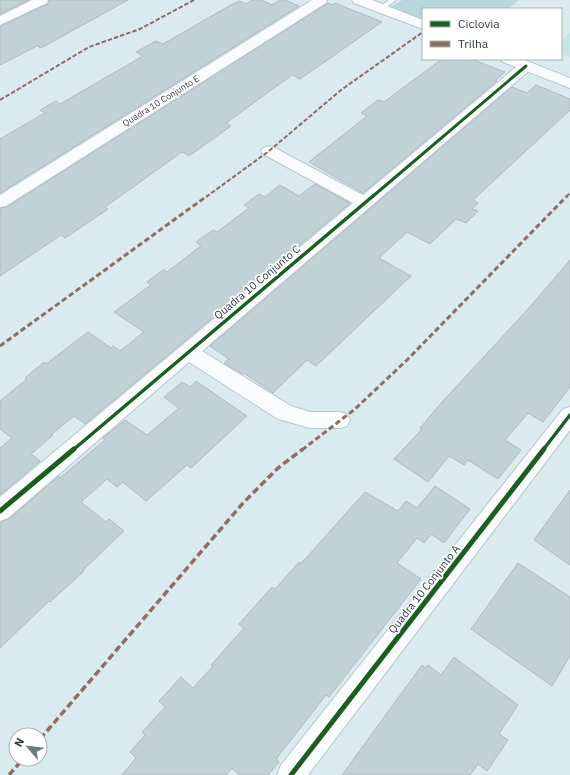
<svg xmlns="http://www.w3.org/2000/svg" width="570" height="775" viewBox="0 0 570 775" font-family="'IBM Plex Sans',sans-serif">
<rect width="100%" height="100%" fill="#d9ebee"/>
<polygon fill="#c6e5ea" points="570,33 570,57 561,54 561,41"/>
<polygon fill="#b6d7dd" points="402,0 519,0 508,9 423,9 423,20 391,7"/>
<g fill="#c1d2d7" stroke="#aebbbe">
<polygon points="0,0 29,0 0,14"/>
<polygon points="49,0 128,0 41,48 37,46 0,65 0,26 48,4"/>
<polygon points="252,0 261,0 272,5 280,0 285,0 299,6 0,193 0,139 45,113 40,110 56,101 60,104 143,56 136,52 156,41 163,44 229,6 239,1 246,4"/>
<polygon points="328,3 332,5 335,3 382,22 300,79 292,75 226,123 231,126 189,156 182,152 105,207 108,209 65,238 61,235 0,276 0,208 7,207"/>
<polygon points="442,59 471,59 505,72 495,81 497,81 363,193 309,162 367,116 361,113 378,100 384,102"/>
<polygon points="536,85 570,99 570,110 473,200 478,203 472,209 478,211 466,223 456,219 430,244 407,232 379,258 411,276 316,366 307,360 273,393 244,373 242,374 224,363 229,359 210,346 512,87 527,93"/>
<polygon points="315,184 350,203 85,424 74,416 52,434 53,435 31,454 40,461 0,495 0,448 12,438 0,429 0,401 27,379 25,378 44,362 46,364 88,332 111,348 113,346 120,351 144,332 114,312 151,285 147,282 163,270 167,272 201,246 196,242 213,230 217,232 249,208 244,205 259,194 265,197 280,185 299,196"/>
<polygon points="570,260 570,387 543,422 528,413 505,440 521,450 498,479 468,460 464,465 449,456 428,482 394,459 422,429 420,428 442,402 529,308"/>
<polygon points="196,381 247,416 191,468 187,465 146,501 123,482 117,487 107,479 81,502 106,522 109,519 124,531 83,570 84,571 50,602 49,601 0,648 0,522 9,519 59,476 60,478 105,440 103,438 125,420 147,435 179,408 164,397 182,382 190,387"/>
<polygon points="435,486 470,509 444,543 431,534 424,543 417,538 397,563 421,579 329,697 326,695 276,759 279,762 268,775 240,775 232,768 226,775 122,775 136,758 130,752 145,735 142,732 165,707 159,701 181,677 193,688 213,666 211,665 244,628 239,624 272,587 275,589 299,562 300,564 306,558 365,492 398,511 406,501 417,508"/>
<polygon points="570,490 570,565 534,540"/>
<polygon points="518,563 570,597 570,656 552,686 471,629"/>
<polygon points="454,657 518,705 499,734 508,740 487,771 478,764 470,775 342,775 422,665 426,668 428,665 441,675"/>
</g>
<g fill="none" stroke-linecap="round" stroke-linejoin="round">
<defs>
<polygon id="service" points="389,0 396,0 382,10 378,10 378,8"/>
<g id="minor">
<polygon points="32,0 48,0 47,3 0,25 0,16"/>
<polygon points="312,0 327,0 326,3 6,206 0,207 0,195"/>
<polygon points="526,62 531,63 533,66 531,69 202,351 291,406 310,412 340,412 347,414 350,420 347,426 340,428 310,428 278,419 189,362 8,518 0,521 0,497 353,203 263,154 261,151 263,148 269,146 275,148 363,195 521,63"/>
<polygon points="570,407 570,430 308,775 277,775 281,765 563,409"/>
</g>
<g id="tertiary">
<polygon points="352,0 372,0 423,20 423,29 354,3"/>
<polygon points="500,59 522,59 570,78 570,88 503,62"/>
</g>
</defs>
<use href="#service" stroke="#b9c6c9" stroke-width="2"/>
<use href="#minor" stroke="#b9c6c9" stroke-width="2"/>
<use href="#tertiary" stroke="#b9c6c9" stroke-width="2"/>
<use href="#service" fill="#f9fcfc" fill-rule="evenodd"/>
<use href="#minor" fill="#f9fcfc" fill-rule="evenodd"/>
<use href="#tertiary" fill="#f9fcfc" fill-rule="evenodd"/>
<g stroke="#8d6e63" stroke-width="2" stroke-dasharray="4.5 2" stroke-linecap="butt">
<polyline points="0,100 89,47 140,29 194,0"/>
<polyline points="206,197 269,151 341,90 423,32"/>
<polyline points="566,197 570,193"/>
</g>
<g stroke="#8d6e63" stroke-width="3" stroke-dasharray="5.5 3" stroke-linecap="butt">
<polyline points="0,346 207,196"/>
<polyline points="302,450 355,409 407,360 567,196"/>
</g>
<g stroke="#8d6e63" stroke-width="3.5" stroke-dasharray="7 3.5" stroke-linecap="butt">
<polyline points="40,739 244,502 278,468 303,449"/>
<polyline points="9,775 23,759"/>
</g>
<defs>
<polyline id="cycleway-far2" points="372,197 526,66"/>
<g id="cycleway-far1">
<polyline points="73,450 373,196"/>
<polyline points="543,450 570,415"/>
</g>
<g id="cycleway">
<polyline points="0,511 74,449"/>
<polyline points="291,775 544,449"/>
</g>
</defs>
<use href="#cycleway-far2" stroke="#fff" stroke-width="5"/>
<use href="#cycleway-far1" stroke="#fff" stroke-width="6"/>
<use href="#cycleway" stroke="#fff" stroke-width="8"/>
<use href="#cycleway-far2" stroke="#1b5e20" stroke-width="3"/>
<use href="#cycleway-far1" stroke="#1b5e20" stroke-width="3.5"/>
<use href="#cycleway" stroke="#1b5e20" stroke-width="5"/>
</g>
<g text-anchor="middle" stroke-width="3.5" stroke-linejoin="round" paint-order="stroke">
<g font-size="9" fill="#2f3c3e" stroke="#fff">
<text transform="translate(161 101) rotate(-32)" y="3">Quadra 10 Conjunto E</text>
</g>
<g font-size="11" fill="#2f3c3e" stroke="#fff">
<text transform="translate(257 282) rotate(-40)" y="4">Quadra 10 Conjunto C</text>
<text transform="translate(424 589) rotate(-52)" y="4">Quadra 10 Conjunto A</text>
</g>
</g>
<rect x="422" y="8" width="140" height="52" fill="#ffffff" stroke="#acb1b2"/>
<rect x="430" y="21" width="20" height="6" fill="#1b5e20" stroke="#acb1b2"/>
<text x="458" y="28" font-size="12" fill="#2f3c3e">Ciclovia</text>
<rect x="430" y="41" width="20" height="6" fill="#8d6e63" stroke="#acb1b2"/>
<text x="458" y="48" font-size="12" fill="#2f3c3e">Trilha</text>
<g transform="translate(28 747) rotate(298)"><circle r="19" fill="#ffffff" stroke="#acb1b2"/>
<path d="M0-3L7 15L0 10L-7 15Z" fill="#6a797c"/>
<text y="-6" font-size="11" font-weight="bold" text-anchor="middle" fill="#2f3c3e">N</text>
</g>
</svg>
